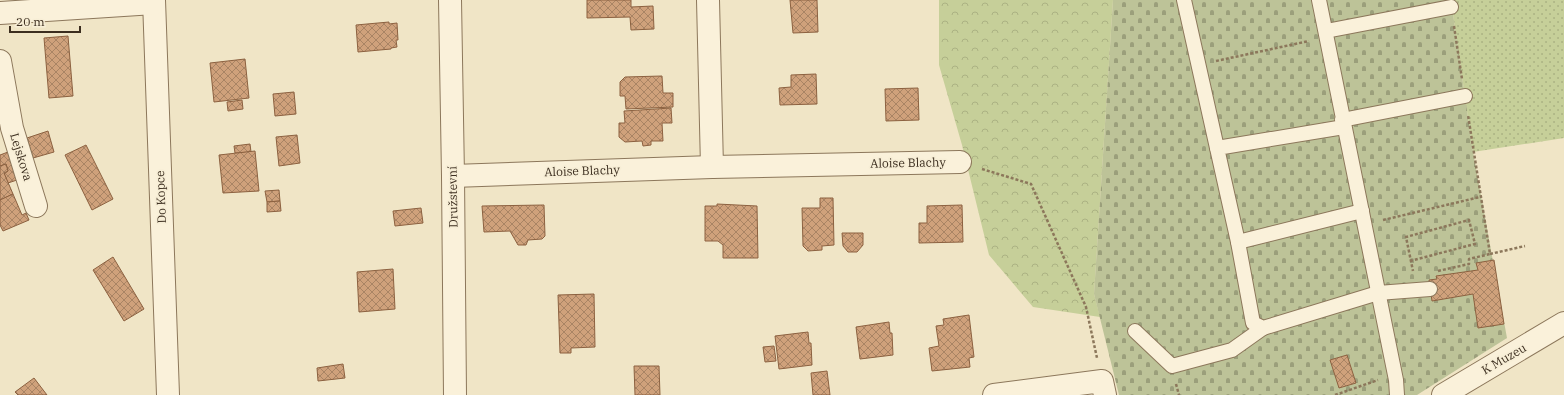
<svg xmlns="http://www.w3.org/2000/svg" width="1564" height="395" viewBox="0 0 1564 395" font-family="'IBM Plex Serif',serif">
<defs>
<pattern id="grass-dots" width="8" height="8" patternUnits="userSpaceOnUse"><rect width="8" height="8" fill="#c6cf99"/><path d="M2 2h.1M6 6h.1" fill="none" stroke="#abb283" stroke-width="1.8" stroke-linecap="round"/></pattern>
<pattern id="forest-crowns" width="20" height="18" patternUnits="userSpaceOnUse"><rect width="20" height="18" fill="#c6cf99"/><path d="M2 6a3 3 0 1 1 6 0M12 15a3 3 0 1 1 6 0" fill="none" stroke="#abb283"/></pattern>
<pattern id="cemetery-stones" width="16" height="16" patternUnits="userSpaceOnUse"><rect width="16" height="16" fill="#bdc398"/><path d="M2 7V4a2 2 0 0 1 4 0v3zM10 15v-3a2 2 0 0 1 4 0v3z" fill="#9b9f7b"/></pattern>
<pattern id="building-cross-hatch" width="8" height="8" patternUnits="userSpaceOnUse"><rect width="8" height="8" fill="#cfa17b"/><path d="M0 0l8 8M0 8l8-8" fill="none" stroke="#a98464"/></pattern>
</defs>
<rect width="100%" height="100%" fill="#f0e5c6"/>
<polygon fill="url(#grass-dots)" points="1451,0 1564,0 1564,138 1473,152"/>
<polygon fill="url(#forest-crowns)" points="939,0 1113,0 1094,294 1100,317 1033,307 989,255 962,145 939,65"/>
<polygon fill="url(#cemetery-stones)" points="1113,0 1451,0 1473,152 1507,338 1417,395 1119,395 1094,294"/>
<g fill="url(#building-cross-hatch)" stroke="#8c6140">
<polygon points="587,0 631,0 631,7 653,6 654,29 631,30 630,17 587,18"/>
<polygon points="790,0 817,0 818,32 793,33"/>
<polygon points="389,22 389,24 397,23 398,40 396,40 397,47 391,48 391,49 358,52 356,25"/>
<polygon points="68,36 73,96 49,98 44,38"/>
<polygon points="245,59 249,98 214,102 210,63"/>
<polygon points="816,74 817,104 780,105 779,88 791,87 791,75"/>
<polygon points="662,76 663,93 673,93 673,107 626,109 625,96 620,96 620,82 625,77"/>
<polygon points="918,88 919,120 886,121 885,89"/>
<polygon points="294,92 296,114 275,116 273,94"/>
<polygon points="242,100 243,109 228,111 227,102"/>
<polygon points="671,108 672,123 662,123 663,141 651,141 651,145 643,146 642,141 625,142 619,137 619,123 625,123 624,111"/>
<polygon points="48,131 54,152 33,158 27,138"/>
<polygon points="297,135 300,163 279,166 276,137"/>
<polygon points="250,144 251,152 235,153 234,146"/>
<polygon points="86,145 113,199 92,210 65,155"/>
<polygon points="255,151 259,191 223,193 219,155"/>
<polygon points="8,152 17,180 8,183 4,174 8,171 6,164 0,166 0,155"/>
<polygon points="6,164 8,171 4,173 13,194 0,200 0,166"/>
<polygon points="279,190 280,201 267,202 265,191"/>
<polygon points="13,194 22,215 26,213 29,220 3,231 0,225 0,200"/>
<polygon points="820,198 833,198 834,245 822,246 822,250 808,251 803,246 802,208 820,208"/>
<polygon points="280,201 281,211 267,212 267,202"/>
<polygon points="717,204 757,206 758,258 723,258 723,245 718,241 705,241 705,206 717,206"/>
<polygon points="544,205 545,236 542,239 528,240 526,245 518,245 510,231 484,232 482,206"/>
<polygon points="962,205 963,242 919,243 919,223 927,223 927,206"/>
<polygon points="421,208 423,223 395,226 393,211"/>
<polygon points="842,233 863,233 863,245 857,252 848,252 843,246"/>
<polygon points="113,257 144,309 124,321 93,270"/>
<polygon points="1494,260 1504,324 1478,328 1473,294 1432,301 1429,280 1437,279 1436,276 1478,270 1476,263"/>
<polygon points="393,269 395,309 359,312 357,272"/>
<polygon points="594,294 595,347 571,348 571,353 560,353 558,295"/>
<polygon points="969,315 974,357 969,358 970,367 932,371 929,348 939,346 936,326 944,325 943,319"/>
<polygon points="889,322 890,333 892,333 893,355 860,359 856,327"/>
<polygon points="808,332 809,343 811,343 812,365 779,369 775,336"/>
<polygon points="774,346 776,361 765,362 763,347"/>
<polygon points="1347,355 1356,383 1339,388 1330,360"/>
<polygon points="343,364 345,378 318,381 317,368"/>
<polygon points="634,366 659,366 660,395 635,395"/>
<polygon points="827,371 830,395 813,395 811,373"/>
<polygon points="34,378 47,395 18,395 15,392"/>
</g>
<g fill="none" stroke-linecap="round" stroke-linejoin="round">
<defs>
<g id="lane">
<polyline points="1184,0 1217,148"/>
<polyline points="1319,0 1396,380 1397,395"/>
<polyline points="1326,31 1451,7"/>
<polyline points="1342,120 1465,96"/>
<polyline points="1344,127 1217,148 1238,242 1362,211"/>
<polyline points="1238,242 1253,323 1263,328 1378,293 1430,289"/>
<polyline points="1135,331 1172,366 1232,350 1263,328"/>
</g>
<g id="street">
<polyline points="154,0 168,395"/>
<polyline points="450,0 453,176 455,395"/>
<polyline points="708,0 712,167"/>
<polyline points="0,13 154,3"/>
<polyline points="0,61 12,128 36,206"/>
<polyline points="453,176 712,167 960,162"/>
<polyline points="994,395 1102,381 1105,395"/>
<polyline points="1443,395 1564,323"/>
</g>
</defs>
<use href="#lane" stroke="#8c775b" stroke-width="16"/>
<use href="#street" stroke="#8c775b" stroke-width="24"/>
<g stroke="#8c775b" stroke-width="2.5" stroke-dasharray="3 2" stroke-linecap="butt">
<polyline points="1454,26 1462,79"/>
<polyline points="1216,61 1309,41"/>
<polyline points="982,169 1031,184 1086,307 1097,358"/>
<polyline points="1383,220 1480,197"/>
<polyline points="1490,254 1525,246"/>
<polyline points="1410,261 1475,244 1469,220 1406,237 1413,271"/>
<polyline points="1438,271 1469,264 1469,259 1490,254 1468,115"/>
<polyline points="1176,384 1179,395"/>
<polyline points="1335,395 1378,380"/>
</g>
<use href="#lane" stroke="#faf1da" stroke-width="14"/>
<use href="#street" stroke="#faf1da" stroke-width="22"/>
</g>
<g text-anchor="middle" stroke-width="3.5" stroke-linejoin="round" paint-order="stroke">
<g font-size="12" fill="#3c2e1f" stroke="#f7eed6">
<text transform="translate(21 157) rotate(73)" y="4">Lejskova</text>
<text transform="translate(908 163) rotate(-1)" y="4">Aloise Blachy</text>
<text transform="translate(582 171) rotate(-2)" y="4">Aloise Blachy</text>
<text transform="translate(161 197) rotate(-92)" y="4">Do Kopce</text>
<text transform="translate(453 197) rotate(-91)" y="4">Družstevní</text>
<text transform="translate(1504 359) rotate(-30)" y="4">K Muzeu</text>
</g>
</g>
<path d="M10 26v6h70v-6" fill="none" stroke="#3c2e1f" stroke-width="2"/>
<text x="16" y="26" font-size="12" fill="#3c2e1f" stroke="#f7eed6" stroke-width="3" paint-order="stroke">20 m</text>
</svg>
